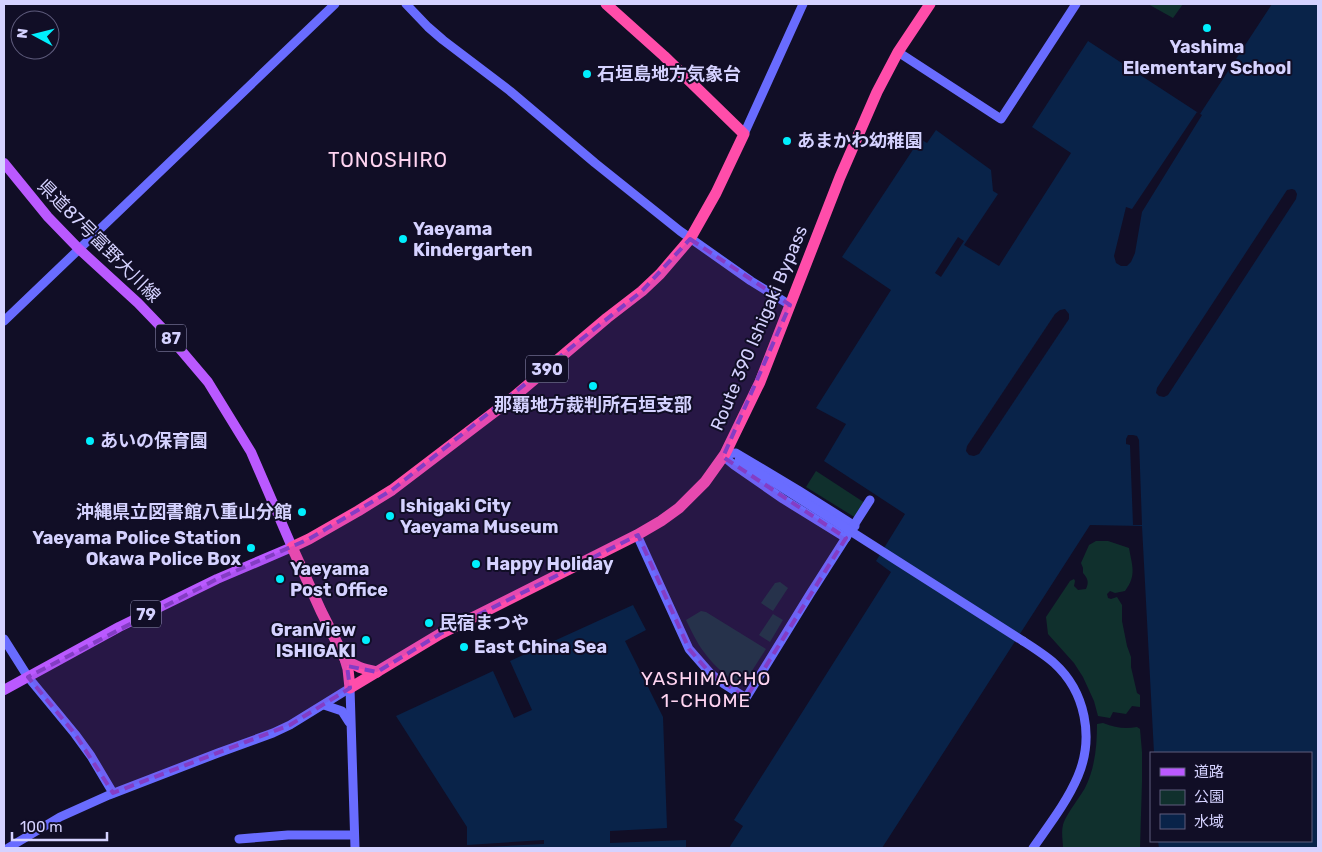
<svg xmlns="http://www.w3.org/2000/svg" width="1322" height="852" viewBox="0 0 1322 852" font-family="Rubik,'Noto Sans JP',sans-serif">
<rect width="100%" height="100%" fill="#110e26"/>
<g fill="#10302d">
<polygon points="1148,4 1183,4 1173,18"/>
<polygon points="816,471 865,503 856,518 806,487"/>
<path d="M1096,541H1108L1129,548C1132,566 1137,575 1125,591L1115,593L1110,591L1107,594L1108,598L1111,599L1117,597L1122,605V621L1127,646L1131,657V667L1137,693L1140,695V707L1132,706L1126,714L1113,712L1110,718L1098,716L1094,701L1083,677L1074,663L1048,634L1046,617L1070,581L1074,579L1075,581L1074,586L1078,590L1086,589C1089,582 1088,579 1083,573V568L1081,563L1089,545Z"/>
<polygon points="780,582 788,588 773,611 761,603 775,583"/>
<path d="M701,611L706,612L766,649L748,677C745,679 744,680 741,681C727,682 706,656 699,645C694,637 690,628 686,620Z"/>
<polygon points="773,614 783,620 770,642 759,635"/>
<path d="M1103,723C1116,728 1125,729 1137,727L1140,729L1142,752V782L1140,848H1063C1063,841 1061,832 1063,825C1065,816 1080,797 1085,788C1095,768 1097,746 1097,724Z"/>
</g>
<g fill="#092349">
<polygon points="1272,4 1318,4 1318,848 1159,848 1158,841 1311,841 1311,753 1154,753 1142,526 1090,525 882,848 729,848 743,826 734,820 891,572 876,561 905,514 824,461 846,424 816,408 891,290 842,257 920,139 927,143 936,130 991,170 993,191 998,194 964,245 999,266 1071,153 1032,127 1088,41 1200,114"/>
<polygon points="633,605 646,630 625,641 663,717 667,828 610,831 610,843 686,840 686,848 467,848 467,827 396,716 493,671 514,718 532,710 510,661"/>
</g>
<g fill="#110e26">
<polygon points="1197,112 1202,115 1142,212 1135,253 1131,262 1127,266 1121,266 1116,263 1114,256 1126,207 1132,209"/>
<polygon points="1292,189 1295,190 1297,194 1296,199 1168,395 1164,397 1159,396 1156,393 1157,388 1287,190"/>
<polygon points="958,237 964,241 941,277 935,273"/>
<polygon points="1065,309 1069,314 1069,319 979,454 974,456 969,455 966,451 967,446 1055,314 1060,310"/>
<polygon points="1128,435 1133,435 1137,436 1139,440 1142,525 1133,525 1130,445 1126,444 1126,439"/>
<polygon points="544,840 544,844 467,848 467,845"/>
</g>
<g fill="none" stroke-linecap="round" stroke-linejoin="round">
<g stroke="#696cff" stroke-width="9">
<polyline points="406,4 428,27 443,40 510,91 595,163 680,231 751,281 790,305"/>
<polyline points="898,52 1001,119 1076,4"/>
<polyline points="744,134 803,4"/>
<polyline points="4,321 335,4"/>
<polyline points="725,454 736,453 798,490 855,526"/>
<polyline points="725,454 728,460 734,465 783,499 846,538"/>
<polyline points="637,535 689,649 710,673 724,684 746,698 810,594 870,500"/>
<polyline points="4,639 28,677 75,734 91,756 113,793"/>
<path d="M1023,641C1034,648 1045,655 1054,663C1086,692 1094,738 1078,776C1067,802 1049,825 1033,848"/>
<polyline points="350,688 355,848"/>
<polyline points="324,705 342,711 349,722"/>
<polyline points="239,839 288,835 354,835"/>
<polyline points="8,848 60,817 109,795 218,753 273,733 290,725 350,688"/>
</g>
<polyline stroke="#ba59ff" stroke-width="10" points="4,163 48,217 79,249 138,303 163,329 208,382 251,452 292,547 217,579 119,627 4,690"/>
<g stroke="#ff4daa" stroke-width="11">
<polyline points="606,4 664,56 744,134 716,193 690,239 660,274 642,291 607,318 510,400 392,490 358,511 309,539 292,547 321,611 345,659 348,669 350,688 440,634 637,535 661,521 679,508 705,482 725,454 760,382 840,177 877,92 898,52 930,4"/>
<path d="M345,659C355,667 364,669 377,672"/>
</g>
<polyline stroke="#696cff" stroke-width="9" points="739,460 1023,641"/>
</g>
<path fill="#843dc5" fill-opacity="0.2" stroke="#843dc5" stroke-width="4" stroke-dasharray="10 6" stroke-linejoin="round" d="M690,239L790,305L723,457L846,538L746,698L710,673L689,649L638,535L440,634L377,672L347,666L350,688L290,725L113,793L75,734L28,677L217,579L309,539L392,490L642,291Z"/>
<g fill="#00effd" stroke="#110e26" stroke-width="2">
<circle cx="1207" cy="28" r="5"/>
<circle cx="587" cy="74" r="5"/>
<circle cx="787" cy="141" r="5"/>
<circle cx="403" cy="239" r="5"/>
<circle cx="593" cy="386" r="5"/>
<circle cx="90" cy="441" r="5"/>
<circle cx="302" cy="512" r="5"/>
<circle cx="390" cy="516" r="5"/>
<circle cx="251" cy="548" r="5"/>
<circle cx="476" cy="564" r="5"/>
<circle cx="280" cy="579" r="5"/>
<circle cx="429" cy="623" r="5"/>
<circle cx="366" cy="640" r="5"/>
<circle cx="464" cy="647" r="5"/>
</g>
<g text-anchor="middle" stroke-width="4" stroke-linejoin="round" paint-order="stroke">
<g fill="#110e26" stroke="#9a97be" stroke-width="1">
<rect x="156" y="324.5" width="30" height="27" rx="4"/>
<rect x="526" y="355.5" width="42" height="27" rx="4"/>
<rect x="131" y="600.5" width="30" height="27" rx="4"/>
</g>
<g font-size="16" font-weight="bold" fill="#d5d2ff">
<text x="171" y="344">87</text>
<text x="547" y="375">390</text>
<text x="146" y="620">79</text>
</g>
<g font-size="18" font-weight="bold" fill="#d5d2ff" stroke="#110e26" text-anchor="start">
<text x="1207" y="53" text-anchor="middle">Yashima<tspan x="1207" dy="21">Elementary School</tspan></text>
<text x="597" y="80">石垣島地方気象台</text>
<text x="797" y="147">あまかわ幼稚園</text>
<text x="413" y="235">Yaeyama<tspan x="413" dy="21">Kindergarten</tspan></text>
<text x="593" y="411" text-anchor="middle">那覇地方裁判所石垣支部</text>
<text x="100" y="447">あいの保育園</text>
<text x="400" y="512">Ishigaki City<tspan x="400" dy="21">Yaeyama Museum</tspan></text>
<text x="292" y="518" text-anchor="end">沖縄県立図書館八重山分館</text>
<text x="241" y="544" text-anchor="end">Yaeyama Police Station<tspan x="241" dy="21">Okawa Police Box</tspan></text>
<text x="486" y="570">Happy Holiday</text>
<text x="290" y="575">Yaeyama<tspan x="290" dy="21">Post Office</tspan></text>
<text x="439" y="629">民宿まつや</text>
<text x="356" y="636" text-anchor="end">GranView<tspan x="356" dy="21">ISHIGAKI</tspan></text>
<text x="474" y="653">East China Sea</text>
</g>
<g font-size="18" fill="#d5d2ff" stroke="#110e26">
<text transform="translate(99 241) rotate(45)" y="6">県道87号富野大川線</text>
<text transform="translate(759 328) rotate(-67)" y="6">Route 390 Ishigaki Bypass</text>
</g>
<g font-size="19" letter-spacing="1" fill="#ffd4f1" stroke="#110e26">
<text x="706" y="685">YASHIMACHO<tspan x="706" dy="22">1-CHOME</tspan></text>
</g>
<g font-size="20" letter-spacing="1" fill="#ffd4f1" stroke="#110e26">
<text x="388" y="167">TONOSHIRO</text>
</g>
</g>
<rect width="1322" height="852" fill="none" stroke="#d5d2ff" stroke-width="10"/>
<rect x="1150" y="752" width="162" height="90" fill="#110e26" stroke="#5f5c7d"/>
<rect x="1160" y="768" width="25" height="8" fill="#ba59ff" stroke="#5f5c7d"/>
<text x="1194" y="777" font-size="15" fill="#d5d2ff">道路</text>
<rect x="1160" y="790" width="25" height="15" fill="#10302d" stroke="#5f5c7d"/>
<text x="1194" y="802" font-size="15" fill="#d5d2ff">公園</text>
<rect x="1160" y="814" width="25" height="15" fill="#092349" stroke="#5f5c7d"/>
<text x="1194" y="827" font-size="15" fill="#d5d2ff">水域</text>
<g transform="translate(35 35) rotate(277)"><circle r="24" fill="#110e26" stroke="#5f5c7d"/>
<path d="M0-4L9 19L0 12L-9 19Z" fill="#00effd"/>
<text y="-8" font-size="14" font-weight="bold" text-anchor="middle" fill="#d5d2ff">N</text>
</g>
<path d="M12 832v8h95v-8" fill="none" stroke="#d5d2ff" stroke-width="2.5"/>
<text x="20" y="832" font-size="15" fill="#d5d2ff" stroke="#110e26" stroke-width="4" paint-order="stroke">100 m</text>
</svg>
